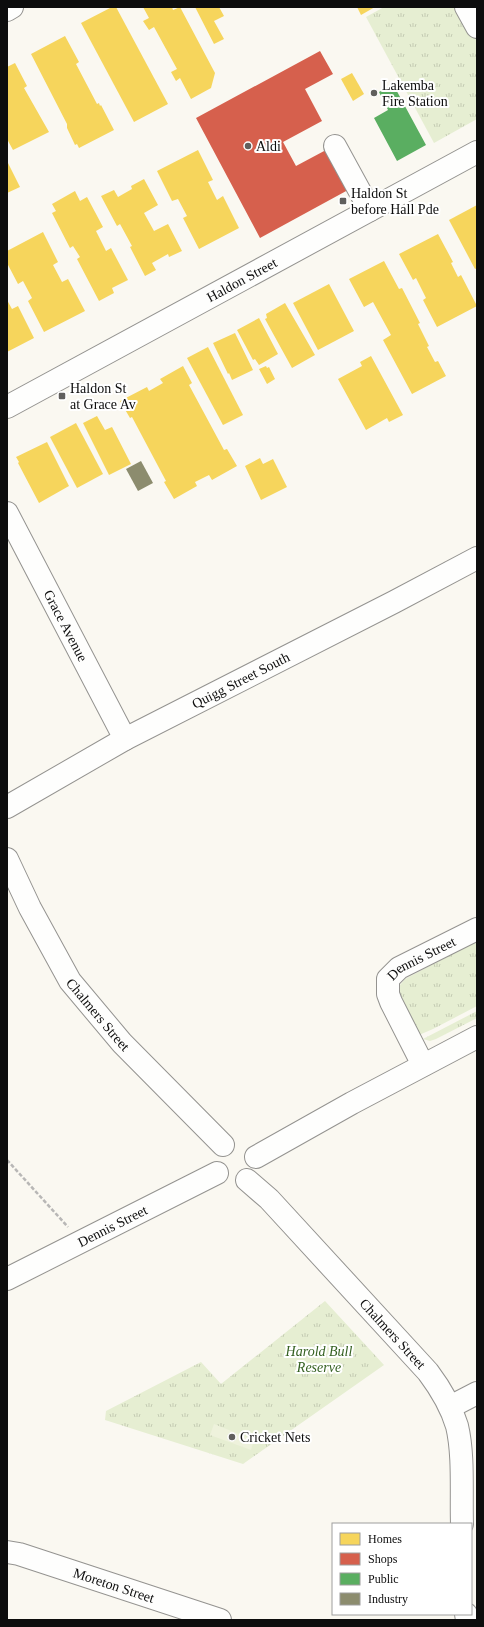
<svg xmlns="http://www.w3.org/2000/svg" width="484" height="1627" viewBox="0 0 484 1627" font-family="Georgia,serif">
<defs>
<pattern id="grass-tufts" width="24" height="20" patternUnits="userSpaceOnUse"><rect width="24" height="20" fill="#e6eed2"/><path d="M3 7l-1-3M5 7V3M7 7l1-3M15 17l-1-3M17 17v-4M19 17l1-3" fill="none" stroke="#c4cbb3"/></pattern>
</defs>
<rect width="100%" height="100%" fill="#faf8f1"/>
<g fill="url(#grass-tufts)">
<polygon points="384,7 458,7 477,41 477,119 434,143 366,17"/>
<polygon points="477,941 477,1006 433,1029 419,1035 399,993 400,985 405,979"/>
<polygon points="477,1011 477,1018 436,1039 430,1041 423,1039"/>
<polygon points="325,1301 384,1365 243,1464 105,1420 106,1411 201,1362 221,1384"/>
</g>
<polygon fill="#eef2dc" points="214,1424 254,1440 251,1450 210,1435"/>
<g fill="#f6d55c">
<polygon points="112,7 116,7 168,104 134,122 81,23"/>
<polygon points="143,7 172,7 173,10 180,7 215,73 211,88 191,99 180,78 176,81 171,72 177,69 154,27 149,30 143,21 149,18"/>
<polygon points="195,7 219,7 224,16 214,21 224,39 214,44"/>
<polygon points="357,7 375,7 361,15"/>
<polygon points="65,36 79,62 76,64 97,104 99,103 100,106 101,105 114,130 79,148 77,144 75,145 67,128 67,124 31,54"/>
<polygon points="15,63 27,86 24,88 49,132 13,150 7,139 7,67"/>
<polygon points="352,73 364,94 353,101 341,79"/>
<polygon points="198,150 213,180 208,182 217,200 223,196 239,228 199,249 183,218 187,216 178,199 172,201 157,171"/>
<polygon points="7,161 20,187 7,193"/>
<polygon points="144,179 158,205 144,213 154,231 168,224 182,251 169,257 168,254 152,263 156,270 145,276 130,247 132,246 120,224 117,226 101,196 114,190 118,197 132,189 131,186"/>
<polygon points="75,191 80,201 87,197 103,227 96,231 106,251 111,248 128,280 112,288 114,293 99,301 77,259 80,257 73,246 70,248 52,213 56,211 52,204"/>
<polygon points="477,205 477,268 475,269 449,220"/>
<polygon points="43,232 58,262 53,265 62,282 68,279 85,311 44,332 28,301 32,298 23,281 18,284 7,263 7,251"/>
<polygon points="438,234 453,262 451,263 458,277 461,275 477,306 437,327 423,300 426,298 416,278 413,280 399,254"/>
<polygon points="384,261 399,289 402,288 420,323 418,324 429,346 427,347 435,362 438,361 446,376 412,394 383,340 391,335 373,302 364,307 349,279"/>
<polygon points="329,284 354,331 318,350 293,303"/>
<polygon points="7,300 12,309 18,306 34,338 7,352"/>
<polygon points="285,303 315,355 292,368 265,319 267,318 266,314"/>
<polygon points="259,318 278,354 259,365 255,359 253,360 237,330"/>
<polygon points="235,333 253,370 232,380 229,373 228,374 213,343"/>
<polygon points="208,347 243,415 223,425 187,358"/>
<polygon points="371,356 403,415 389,422 387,418 366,430 338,379 362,366 360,362"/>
<polygon points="183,366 192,383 189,385 224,450 227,449 237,466 212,480 209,475 195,482 197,486 174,499 164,482 166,481 132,417 130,418 120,401 147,387 149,391 163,383 160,379"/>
<polygon points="266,366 267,368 269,367 275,379 267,384 259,369"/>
<polygon points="97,416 105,430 112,427 131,464 109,475 83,423"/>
<polygon points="76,423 103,474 77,488 50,437"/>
<polygon points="47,442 69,486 39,503 18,463 19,462 16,457"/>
<polygon points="260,458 263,464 273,459 287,487 261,500 245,466"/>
</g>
<polygon fill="#d6604d" points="320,51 333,74 305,89 322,121 283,142 296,166 326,150 348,190 260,238 196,118"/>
<polygon fill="#5aae61" points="393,84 426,145 397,161 374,118 388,110 379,92"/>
<polygon fill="#8c8c6e" points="141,461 153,483 138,491 126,469"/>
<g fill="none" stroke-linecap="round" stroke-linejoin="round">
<defs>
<g id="minor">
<polyline points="466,7 477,27"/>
<polyline points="7,10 12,7"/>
<polyline points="335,146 370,210"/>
<path id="s1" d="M7,407L477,152"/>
<path id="s2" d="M7,513L125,739"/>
<path id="s3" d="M7,807L125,739L394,602L477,558"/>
<path id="s4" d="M7,859L30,908L70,981L122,1043L223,1145"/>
<path id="s5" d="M423,1065L391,1002L388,994V979L399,968L477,929"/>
<polyline points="256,1157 352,1103 477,1037"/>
<path id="s6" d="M247,1180L269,1199L428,1372C440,1388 451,1406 457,1426C464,1455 461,1494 462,1524"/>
<path id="s7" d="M7,1279L217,1173"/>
<polyline points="450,1407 477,1393"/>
<path id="s8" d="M7,1552L19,1554L220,1620"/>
<polyline points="466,1614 467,1620"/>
</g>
</defs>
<use href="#minor" stroke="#949390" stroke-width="24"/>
<polyline stroke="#b8b7b6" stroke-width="2.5" stroke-dasharray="4 2" stroke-linecap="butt" points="7,1160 68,1227"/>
<use href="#minor" stroke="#fefefd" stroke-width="22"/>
</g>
<g fill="#605f5d" stroke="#fff" stroke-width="1.5">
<circle cx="374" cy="93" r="4"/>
<circle cx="248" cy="146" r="4"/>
<rect x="339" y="197" width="8" height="8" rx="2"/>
<rect x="58" y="392" width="8" height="8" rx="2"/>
<circle cx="232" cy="1437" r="4"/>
</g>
<g text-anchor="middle" stroke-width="4" stroke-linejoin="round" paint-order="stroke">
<g font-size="14" fill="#0d0d0d" stroke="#fff" text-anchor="start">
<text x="382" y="90">Lakemba<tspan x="382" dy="16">Fire Station</tspan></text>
<text x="256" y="151">Aldi</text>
<text x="351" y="198">Haldon St<tspan x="351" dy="16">before Hall Pde</tspan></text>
<text x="70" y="393">Haldon St<tspan x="70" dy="16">at Grace Av</tspan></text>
<text x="240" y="1442">Cricket Nets</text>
</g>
<g font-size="14" fill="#0d0d0d" stroke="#fff">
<text dy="5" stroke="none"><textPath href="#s1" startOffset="267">Haldon Street</textPath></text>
<text dy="5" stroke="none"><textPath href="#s2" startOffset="127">Grace Avenue</textPath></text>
<text dy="5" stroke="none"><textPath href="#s3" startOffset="266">Quigg Street South</textPath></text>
<text dy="5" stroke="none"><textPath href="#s5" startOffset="134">Dennis Street</textPath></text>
<text dy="5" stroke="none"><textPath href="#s4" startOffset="181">Chalmers Street</textPath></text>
<text dy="5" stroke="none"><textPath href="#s7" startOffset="118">Dennis Street</textPath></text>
<text dy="5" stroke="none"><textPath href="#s6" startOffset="212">Chalmers Street</textPath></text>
<text dy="5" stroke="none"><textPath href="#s8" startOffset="112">Moreton Street</textPath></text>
</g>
<g font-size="14" font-style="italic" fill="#346021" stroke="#fff">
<text x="319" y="1356">Harold Bull<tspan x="319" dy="16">Reserve</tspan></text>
</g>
</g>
<rect width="484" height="1627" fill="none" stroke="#0d0d0d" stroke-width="16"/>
<rect x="332" y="1523" width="140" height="92" fill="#ffffff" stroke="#9e9e9e"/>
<rect x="340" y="1533" width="20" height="12" fill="#f6d55c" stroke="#9e9e9e"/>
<text x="368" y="1543" font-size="12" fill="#0d0d0d">Homes</text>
<rect x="340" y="1553" width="20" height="12" fill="#d6604d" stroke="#9e9e9e"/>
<text x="368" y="1563" font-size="12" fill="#0d0d0d">Shops</text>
<rect x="340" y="1573" width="20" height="12" fill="#5aae61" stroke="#9e9e9e"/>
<text x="368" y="1583" font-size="12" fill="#0d0d0d">Public</text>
<rect x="340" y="1593" width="20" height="12" fill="#8c8c6e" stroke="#9e9e9e"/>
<text x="368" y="1603" font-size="12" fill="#0d0d0d">Industry</text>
</svg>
